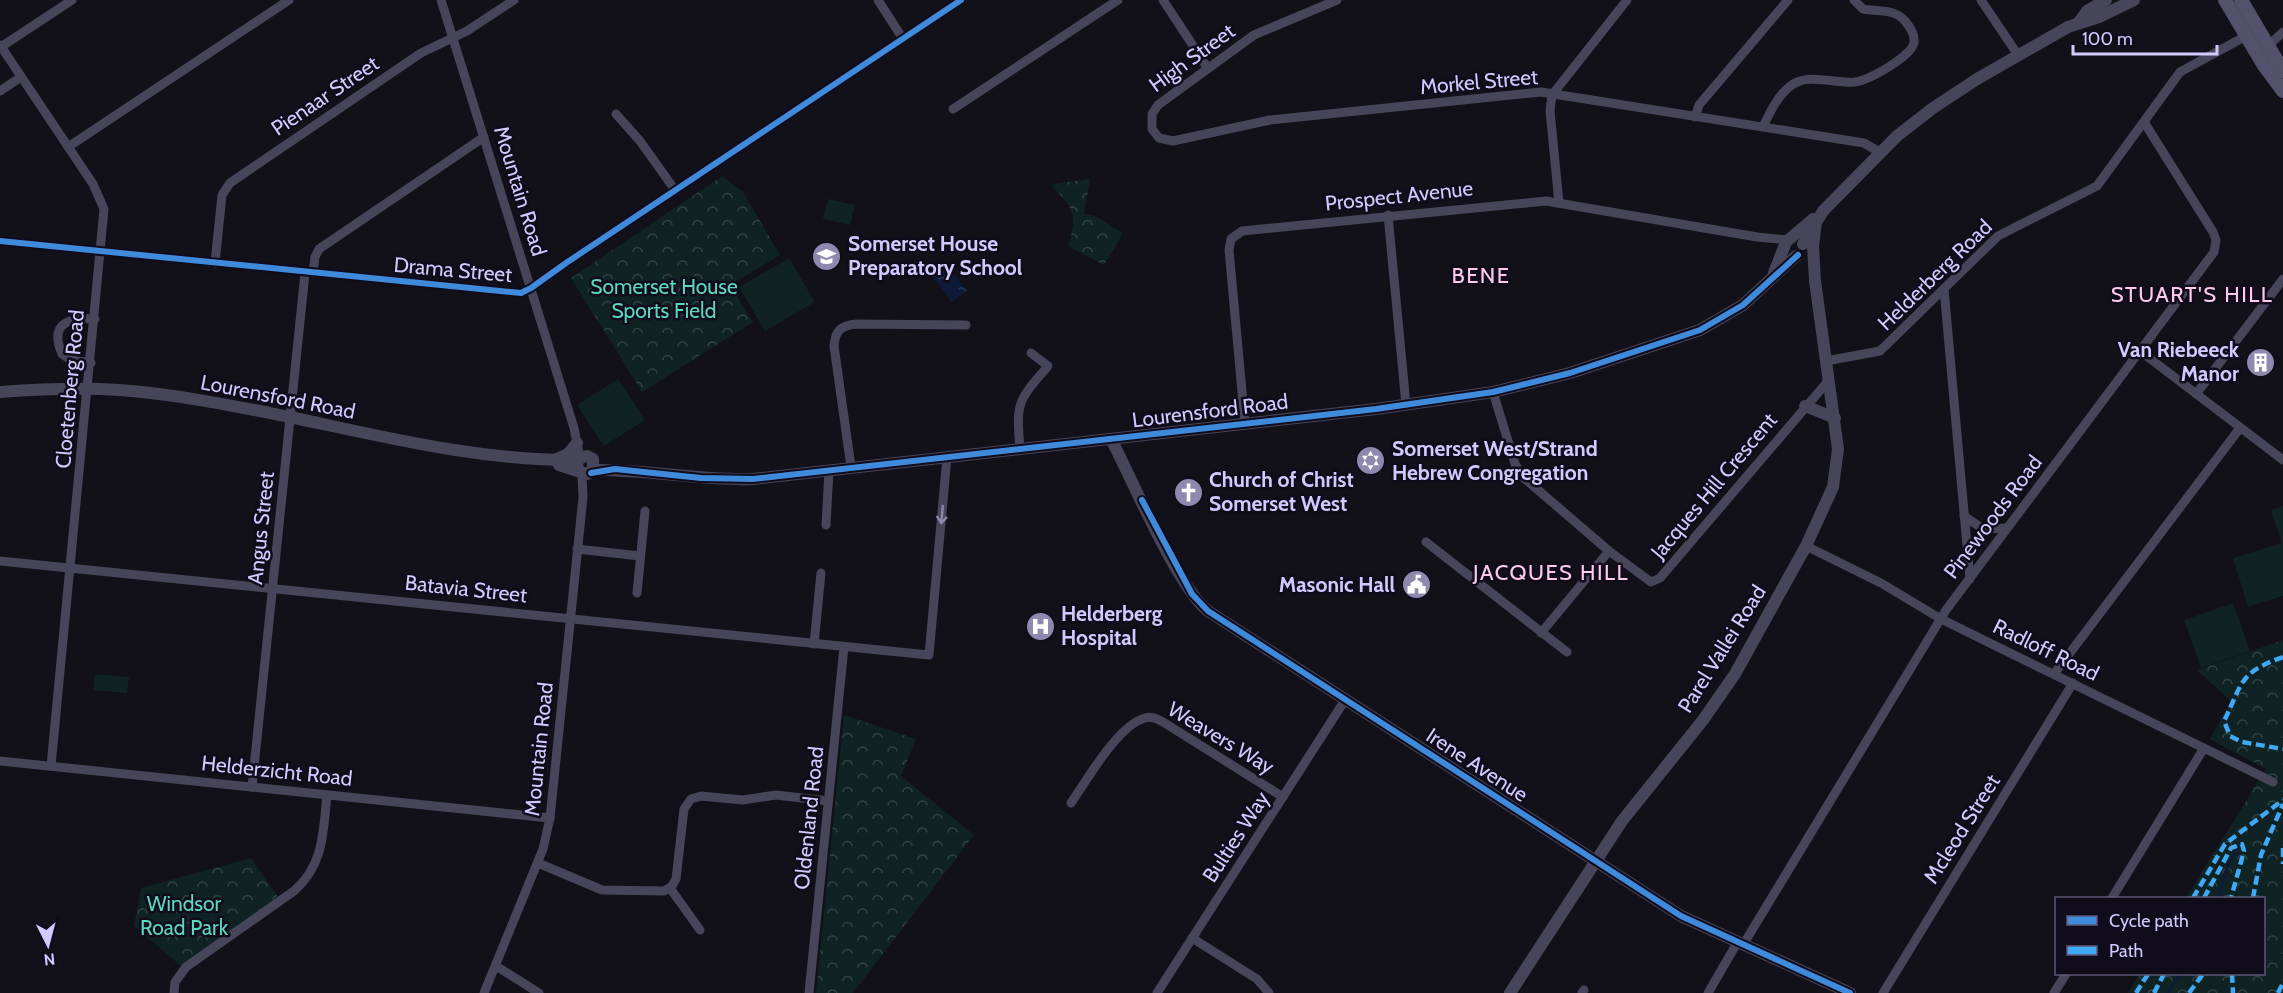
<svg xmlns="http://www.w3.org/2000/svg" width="2283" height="993" viewBox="0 0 2283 993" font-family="Cabin,sans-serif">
<defs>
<pattern id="forest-crowns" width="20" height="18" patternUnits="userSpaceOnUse" patternTransform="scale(1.5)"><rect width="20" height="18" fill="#102324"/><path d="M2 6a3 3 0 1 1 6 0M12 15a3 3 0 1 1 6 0" fill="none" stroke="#324245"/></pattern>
<pattern id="water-ripples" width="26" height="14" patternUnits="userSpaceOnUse" patternTransform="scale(1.5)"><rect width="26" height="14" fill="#0d1b38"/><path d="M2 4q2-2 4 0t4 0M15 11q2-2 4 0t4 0" fill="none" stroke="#2f3b56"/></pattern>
</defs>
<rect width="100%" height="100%" fill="#121018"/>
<g fill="url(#forest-crowns)">
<polygon points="722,176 743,192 780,255 730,285 753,322 642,392 571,278"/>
<path d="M1090,179L1084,214L1095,216L1123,233L1104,265L1068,246C1078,214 1074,210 1052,186L1053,184Z"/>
<polygon points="2283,640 2283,993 2128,993 2140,974 2264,974 2264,898 2186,898 2266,769 2210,739 2231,701 2197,670"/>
<polygon points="844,715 916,739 901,776 974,835 853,993 816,993"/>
<polygon points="251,858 278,897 181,966 134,926 141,888"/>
</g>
<g fill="#102324">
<polygon points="828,199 855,205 850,225 823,219"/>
<polygon points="789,258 815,302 765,331 739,287"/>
<polygon points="618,379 645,420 604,446 577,405"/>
<polygon points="2283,506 2283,596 2248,607 2233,558 2282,543 2271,510"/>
<polygon points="2233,603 2250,651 2201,668 2184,620"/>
<polygon points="95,674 129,677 127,693 93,690"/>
</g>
<polygon fill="url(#water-ripples)" points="944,262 967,291 952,302 930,274"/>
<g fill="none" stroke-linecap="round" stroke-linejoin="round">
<g stroke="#0d1b38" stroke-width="3">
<polyline points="2219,898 2228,865 2237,849"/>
<polyline points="2167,993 2181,974"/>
</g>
<g stroke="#474559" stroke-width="9">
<polyline points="441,0 574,428 580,458"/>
<polyline points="878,0 903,39"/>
<polyline points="1163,0 1207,67"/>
<polyline points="1337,0 1254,35 1158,105 1152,114 1152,129 1159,138 1173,141 1270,120 1541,92 1864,143 1881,153"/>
<polyline points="1981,0 2018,55"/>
<polyline points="0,45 93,184 104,209 51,766"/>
<polyline points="1,47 72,0"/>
<polyline points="2267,47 2283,32"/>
<polyline points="0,91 21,77"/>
<polyline points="953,109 1118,0"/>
<polyline points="616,114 640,141 675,190"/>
<polyline points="1695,117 1699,105 1788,0"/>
<path d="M1763,127C1770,112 1779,92 1795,83C1812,74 1837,84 1855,82C1869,80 1913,56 1914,42C1915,34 1910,27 1905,21C1894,8 1878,12 1863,9L1854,0"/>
<polyline points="68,147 289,0"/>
<polyline points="1559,203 1550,111 1552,95 1627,0"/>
<polyline points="1388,215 1406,405"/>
<polyline points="0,241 521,293 531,288 566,263 961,0"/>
<polyline points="215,263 222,195 230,183 421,53 467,31 514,0"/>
<polyline points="313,273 315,257 319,249 484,137"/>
<polyline points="1944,289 1970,579"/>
<polyline points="2140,351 2283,460"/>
<polyline points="1826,361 1880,351 1998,236 2097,186 2180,72 2246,36"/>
<path d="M91,363L71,360L62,354C49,324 68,317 95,319"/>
<polyline points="1493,392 1515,464 1524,478 1609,551 1651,582 1660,578 1829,380"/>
<polyline points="2196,394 2283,279"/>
<polyline points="1245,424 1229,250 1231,239 1242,231 1546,201 1757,237 1788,240"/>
<path d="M1020,449C1016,402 1017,402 1048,366L1031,353"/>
<path d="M851,467L834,346C835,330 842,325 857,324L966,325"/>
<polyline points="1964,516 1983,529 2007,528"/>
<polyline points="826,525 829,470"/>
<polyline points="1426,542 1567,652"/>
<polyline points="1806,546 1881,583 1941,619 2273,782"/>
<polyline points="577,549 640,556"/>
<polyline points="0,561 929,655 947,457"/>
<polyline points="637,593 645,511"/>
<polyline points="1541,633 1609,551"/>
<polyline points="814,644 821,573"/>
<polyline points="2054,674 2240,428"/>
<polyline points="0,761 550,818"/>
<polyline points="252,787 305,273"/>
<path d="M1071,803C1087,780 1118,725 1145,718C1152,716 1157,719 1163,722L1283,797"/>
<polyline points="538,863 602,890 664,891 672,886 676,879 684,809 691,799 701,796 743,800 776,795 828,801"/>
<polyline points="670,888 700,930"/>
<polyline points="2112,898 2204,748"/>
<polyline points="1192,938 1257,979 1269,993"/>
<polyline points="1743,945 1946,610 2214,252 2216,240 2213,232 2144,122"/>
<polyline points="496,966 539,993"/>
<path d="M174,993L175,982L186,967L294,891C324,865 323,832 327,795"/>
<polyline points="484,993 543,849 550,818 583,497 582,474"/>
<polyline points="809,993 844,647"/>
<polyline points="1157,993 1345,700"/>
<polyline points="1582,993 1584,990"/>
<polyline points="1708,993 1737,943"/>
<polyline points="1883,993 2073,683"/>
<polyline points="2054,993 2066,974"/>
</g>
<g stroke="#474559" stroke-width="12">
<polyline points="2079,22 2087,11 2106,0"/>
<polyline points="1803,244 1823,211 1897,136 1933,108 1977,79 2068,27 2099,17 2134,0"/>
<polyline points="1774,273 1786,242 1813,219"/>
<path d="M0,392C40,389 79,387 119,390C175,394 234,406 290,417C385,437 480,461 578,460"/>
<polyline points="1805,406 1835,418"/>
<path d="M1111,439C1131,477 1178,588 1208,611L1681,916L1850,993"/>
<polyline points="557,459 568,454 577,443"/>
<polyline points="559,465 587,474 593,470 593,459 587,456 580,458 577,463 578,470"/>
<path d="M593,470C647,469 699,481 753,479L1376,409L1493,392L1570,373L1700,330L1743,305L1796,256"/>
<polyline points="1510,993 1622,821 1703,720 1735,674 1806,546 1833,487 1838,449 1815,281 1813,246 1816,221"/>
</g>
<g stroke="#53516c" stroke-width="14">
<polyline points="2225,0 2263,64 2283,91"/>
<polyline points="2241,0 2283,71"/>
</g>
<g stroke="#3fa9f5" stroke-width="4.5" stroke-dasharray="9 4.5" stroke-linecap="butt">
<path d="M2283,657C2238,673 2243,683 2224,721L2230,736L2242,742L2283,749"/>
<polyline points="2283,848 2283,864"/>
<polyline points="2193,898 2225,844 2283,800"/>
<polyline points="2204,898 2231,848 2242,844 2244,851 2231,898"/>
<polyline points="2253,898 2261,855 2283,804"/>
<polyline points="2232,974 2233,993"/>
<polyline points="2136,993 2148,974"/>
<polyline points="2154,993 2164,974"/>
<polyline points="2189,993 2203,974"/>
<polyline points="2278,993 2283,983"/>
</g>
<defs>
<g id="cycleway">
<polyline points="0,241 521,293 531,288 566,263 961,0"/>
<polyline points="591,473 615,469 701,478 753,479 1376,409 1493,392 1570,373 1700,330 1743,305 1798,255"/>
<polyline points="1142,500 1192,594 1208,611 1681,916 1850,993"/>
</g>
</defs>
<use href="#cycleway" stroke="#100c1c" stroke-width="10"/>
<use href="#cycleway" stroke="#408adc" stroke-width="6"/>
</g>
<defs><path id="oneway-shaft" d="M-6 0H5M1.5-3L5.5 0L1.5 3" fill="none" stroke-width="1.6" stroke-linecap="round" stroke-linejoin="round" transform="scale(1.5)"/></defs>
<use stroke="#8c88ab" href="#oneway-shaft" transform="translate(942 515) rotate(95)"/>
<defs>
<symbol id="school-disc" viewBox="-11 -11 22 22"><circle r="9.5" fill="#8f89ad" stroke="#100c1c"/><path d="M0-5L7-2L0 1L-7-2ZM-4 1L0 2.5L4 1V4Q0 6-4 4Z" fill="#fff"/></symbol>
<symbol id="building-disc" viewBox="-11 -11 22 22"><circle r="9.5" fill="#8f89ad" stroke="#100c1c"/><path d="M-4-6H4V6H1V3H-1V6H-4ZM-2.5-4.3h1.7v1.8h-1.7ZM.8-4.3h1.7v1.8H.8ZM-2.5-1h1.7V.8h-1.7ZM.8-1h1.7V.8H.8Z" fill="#fff"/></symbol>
<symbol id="synagogue-disc" viewBox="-11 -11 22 22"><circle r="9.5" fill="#8f89ad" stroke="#100c1c"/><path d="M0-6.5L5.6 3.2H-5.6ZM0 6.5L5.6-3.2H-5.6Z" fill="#fff"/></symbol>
<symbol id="church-disc" viewBox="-11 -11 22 22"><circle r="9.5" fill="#8f89ad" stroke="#100c1c"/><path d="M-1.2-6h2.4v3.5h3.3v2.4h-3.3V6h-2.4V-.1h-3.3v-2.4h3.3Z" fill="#fff"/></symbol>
<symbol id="civic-disc" viewBox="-11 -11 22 22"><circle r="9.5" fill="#8f89ad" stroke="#100c1c"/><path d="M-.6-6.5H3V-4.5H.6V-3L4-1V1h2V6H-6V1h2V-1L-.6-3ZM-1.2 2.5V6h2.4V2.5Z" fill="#fff"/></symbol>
<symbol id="hospital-disc" viewBox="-11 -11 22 22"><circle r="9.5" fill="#8f89ad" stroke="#100c1c"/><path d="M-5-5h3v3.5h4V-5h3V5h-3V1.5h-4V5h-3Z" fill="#fff"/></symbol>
</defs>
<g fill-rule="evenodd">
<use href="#school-disc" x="810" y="240" width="33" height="33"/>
<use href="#building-disc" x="2244" y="346" width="33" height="33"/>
<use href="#synagogue-disc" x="1354" y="444" width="33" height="33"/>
<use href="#church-disc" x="1172" y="476" width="33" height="33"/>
<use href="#civic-disc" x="1400" y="568" width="33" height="33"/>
<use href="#hospital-disc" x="1024" y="610" width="33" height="33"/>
</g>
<g text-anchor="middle" stroke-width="5" stroke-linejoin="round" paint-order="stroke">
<g font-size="21" fill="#d2cafd" stroke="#100c1c">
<text transform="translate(1192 58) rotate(-36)" y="7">High Street</text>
<text transform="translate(1479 82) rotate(-5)" y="7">Morkel Street</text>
<text transform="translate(325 96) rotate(-34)" y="7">Pienaar Street</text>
<text transform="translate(520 191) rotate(73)" y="7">Mountain Road</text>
<text transform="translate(1399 196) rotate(-6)" y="7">Prospect Avenue</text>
<text transform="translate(453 270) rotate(5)" y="7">Drama Street</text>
<text transform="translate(1935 275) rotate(-44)" y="7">Helderberg Road</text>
<text transform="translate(70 389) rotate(-85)" y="7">Cloetenberg Road</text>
<text transform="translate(278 397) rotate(11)" y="7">Lourensford Road</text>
<text transform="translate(1210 411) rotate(-7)" y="7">Lourensford Road</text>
<text transform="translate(1714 486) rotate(-50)" y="7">Jacques Hill Crescent</text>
<text transform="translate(1993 517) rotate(-53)" y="7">Pinewoods Road</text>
<text transform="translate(261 528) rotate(-84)" y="7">Angus Street</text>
<text transform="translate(466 589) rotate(6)" y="7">Batavia Street</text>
<text transform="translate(1722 649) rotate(-58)" y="7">Parel Vallei Road</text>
<text transform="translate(2046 650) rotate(26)" y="7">Radloff Road</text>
<text transform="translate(1221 738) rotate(31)" y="7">Weavers Way</text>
<text transform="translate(539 749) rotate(-84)" y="7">Mountain Road</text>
<text transform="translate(1477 765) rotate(33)" y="7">Irene Avenue</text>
<text transform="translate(277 771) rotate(6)" y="7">Helderzicht Road</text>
<text transform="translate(809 818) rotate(-84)" y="7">Oldenland Road</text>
<text transform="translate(1962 829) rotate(-58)" y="7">Mcleod Street</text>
<text transform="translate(1236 837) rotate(-57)" y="7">Bulties Way</text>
</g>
<g font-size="21" font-weight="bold" fill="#d2cafd" stroke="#100c1c" text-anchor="start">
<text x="848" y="251">Somerset House<tspan x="848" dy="24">Preparatory School</tspan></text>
<text x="2239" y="357" text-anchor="end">Van Riebeeck<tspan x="2239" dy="24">Manor</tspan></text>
<text x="1392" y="456">Somerset West/Strand<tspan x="1392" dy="24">Hebrew Congregation</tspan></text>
<text x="1209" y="487">Church of Christ<tspan x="1209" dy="24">Somerset West</tspan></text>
<text x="1395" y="592" text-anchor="end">Masonic Hall</text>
<text x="1061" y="621">Helderberg<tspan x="1061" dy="24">Hospital</tspan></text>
</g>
<g font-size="21" fill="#5bd8bd" stroke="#100c1c">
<text x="664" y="294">Somerset House<tspan x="664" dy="24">Sports Field</tspan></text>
<text x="184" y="911">Windsor<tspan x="184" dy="24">Road Park</tspan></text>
</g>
<g font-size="22" letter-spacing="1.5" fill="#fdcce9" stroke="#100c1c">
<text x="1481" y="283">BENE</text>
<text x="2192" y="302">STUART'S HILL</text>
<text x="1551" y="580">JACQUES HILL</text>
</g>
</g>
<rect x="2055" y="897" width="210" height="78" fill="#100c1c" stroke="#5e5876" stroke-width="1.5"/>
<rect x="2067" y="916" width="30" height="9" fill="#408adc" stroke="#5e5876" stroke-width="1.5"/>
<text x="2109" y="927" font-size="18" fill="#d2cafd">Cycle path</text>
<rect x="2067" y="946" width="30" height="9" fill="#3fa9f5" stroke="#5e5876" stroke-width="1.5"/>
<text x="2109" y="957" font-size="18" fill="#d2cafd">Path</text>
<g transform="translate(48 945) rotate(174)" stroke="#100c1c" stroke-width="4.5" paint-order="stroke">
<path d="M0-4.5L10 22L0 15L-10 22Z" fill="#d2cafd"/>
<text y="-9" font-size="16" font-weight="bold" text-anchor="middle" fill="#d2cafd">N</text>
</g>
<path d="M2073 45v9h144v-9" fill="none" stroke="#d2cafd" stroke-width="3"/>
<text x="2082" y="45" font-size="18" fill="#d2cafd" stroke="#100c1c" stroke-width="4.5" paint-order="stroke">100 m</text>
</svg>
